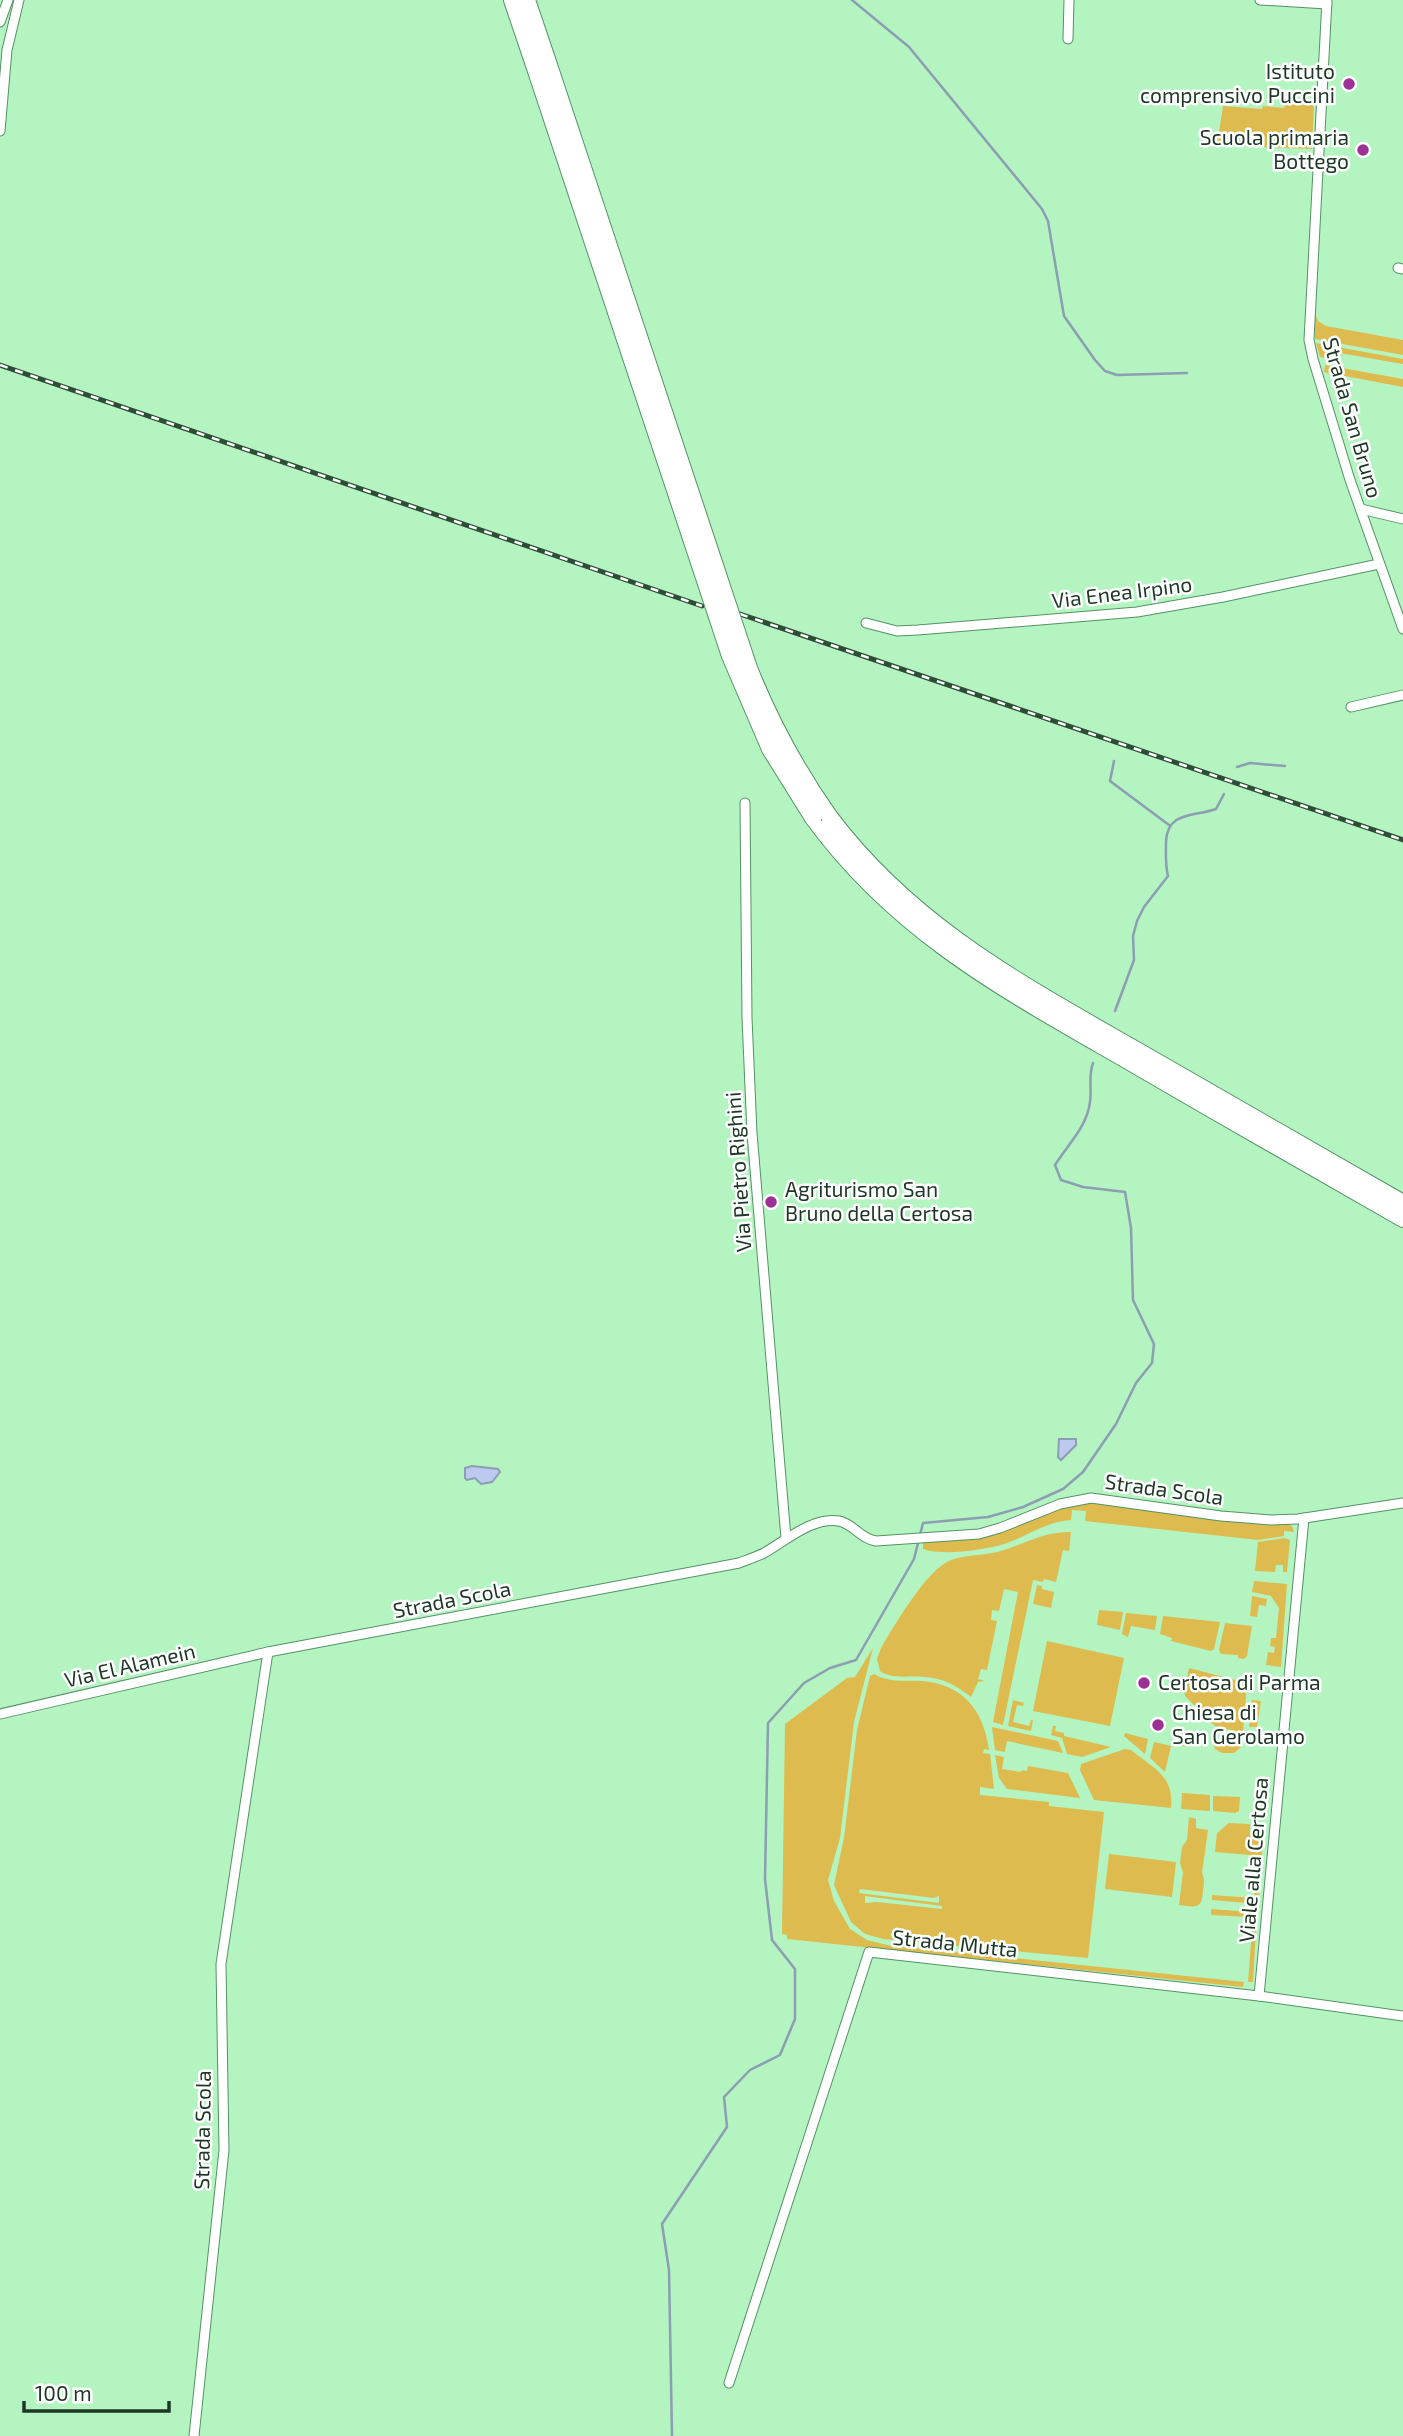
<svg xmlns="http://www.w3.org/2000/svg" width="1403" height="2436" viewBox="0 0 1403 2436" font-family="'Exo 2',sans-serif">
<rect width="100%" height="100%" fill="#b3f4c1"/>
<g fill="#debb4e" fill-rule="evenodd">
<polygon points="1286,100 1314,101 1312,149 1217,145 1223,106 1262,109 1263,106 1284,108"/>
<polygon points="1314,311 1318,321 1326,326 1403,340 1403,355 1315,339"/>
<polygon points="1316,343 1403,359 1403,364 1328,351 1326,358 1320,357"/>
<polygon points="1325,365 1403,379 1403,387 1324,372"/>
<path d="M1086,1501L1232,1521L1286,1524L1292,1526L1294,1532L1284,1531V1536L1258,1540L1085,1521L1086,1511L1072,1510L1071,1520C1047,1521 1026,1537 1004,1544C985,1550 942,1556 923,1549V1542L984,1537L1060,1507Z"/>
<path d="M1071,1532L1069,1551L1063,1550L1056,1582L1044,1579L1043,1582L1033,1580L1003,1725L993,1722L1018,1592L1004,1589L999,1611L992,1610L991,1620L997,1621L987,1670L981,1669L978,1679L985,1681L978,1682L971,1697C957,1686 943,1678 925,1677C909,1675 893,1680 880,1671L877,1659L881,1648C894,1626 927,1569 951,1560C968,1554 987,1556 1004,1550C1029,1542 1043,1532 1071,1532Z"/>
<polygon points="1284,1538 1290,1540 1287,1572 1283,1572 1283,1565 1276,1565 1275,1572 1255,1571 1258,1542"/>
<polygon points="1254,1581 1287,1584 1281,1667 1266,1665 1268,1652 1274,1653 1275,1647 1270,1646 1271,1638 1276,1638 1279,1608 1271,1596 1252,1592"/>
<polygon points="1037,1585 1042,1586 1042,1589 1054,1592 1051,1608 1033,1604"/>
<polygon points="1252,1596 1267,1599 1266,1606 1259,1605 1257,1617 1250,1616"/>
<polygon points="1099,1610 1123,1612 1120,1630 1097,1625"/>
<polygon points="1126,1613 1157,1616 1155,1630 1131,1626 1128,1637 1122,1634"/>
<polygon points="1163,1616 1220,1622 1214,1649 1211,1651 1171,1641 1172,1638 1160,1634"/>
<polygon points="1225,1623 1252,1626 1247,1656 1244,1659 1238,1658 1238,1655 1221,1654 1219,1650"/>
<polygon points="1047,1641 1124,1658 1110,1726 1033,1711"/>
<polygon points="873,1648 854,1722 840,1838 828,1880 834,1901 850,1929 867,1940 887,1945 1244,1982 1243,1987 787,1939 787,1935 782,1934 785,1724 847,1678 855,1677"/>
<polygon points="1189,1668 1247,1683 1243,1733 1215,1726 1185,1696 1184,1690"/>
<path d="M874,1674C890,1683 904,1680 922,1681C963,1684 984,1711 989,1750L984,1749L983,1753L990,1754L994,1789L980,1787V1795L1049,1802V1806L1104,1812L1088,1958L883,1939L865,1934L851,1922L834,1885L844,1838L857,1730L870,1676ZM860,1889L934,1898L939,1896V1903L859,1893ZM865,1896L942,1906V1909L877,1902L865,1903Z"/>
<polygon points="1013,1700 1024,1703 1023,1706 1017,1705 1013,1722 1029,1726 1031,1720 1033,1720 1031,1731 1008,1726"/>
<polygon points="1252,1700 1261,1701 1257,1727 1249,1727"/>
<polygon points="1053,1726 1056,1726 1055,1731 1064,1733 1064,1736 1111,1747 1082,1757 1067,1754 1062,1738 1051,1735"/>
<polygon points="992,1727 1058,1741 1063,1753 1007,1741 1005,1752 995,1750"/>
<polygon points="1125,1733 1148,1739 1145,1754 1124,1736"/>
<polygon points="1185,1733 1202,1736 1202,1738 1187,1747 1179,1745"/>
<polygon points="1211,1739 1242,1743 1242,1746 1234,1753 1222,1753 1215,1749"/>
<polygon points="1154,1742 1171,1746 1165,1772 1150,1758"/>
<path d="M1125,1749L1131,1750C1154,1769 1174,1775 1171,1808L1094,1800L1080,1770L1081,1764Z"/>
<polygon points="995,1755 1004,1757 1002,1769 1021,1772 1022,1770 1027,1771 1028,1766 1068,1773 1080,1798 1007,1789 999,1778"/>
<polygon points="1182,1793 1210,1795 1210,1811 1181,1809"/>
<polygon points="1213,1796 1240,1797 1239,1811 1235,1813 1213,1811"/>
<path d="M1189,1817L1196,1819V1828L1208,1830L1202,1873C1205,1880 1204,1884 1203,1891C1202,1910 1195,1907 1179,1905L1183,1872L1180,1863L1182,1847L1187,1840Z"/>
<polygon points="1229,1823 1250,1824 1250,1834 1263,1834 1262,1856 1215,1852 1217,1833"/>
<polygon points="1109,1854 1176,1862 1172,1897 1105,1889"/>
<polygon points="1257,1865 1261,1865 1258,1904 1212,1900 1212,1895 1254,1898"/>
<polygon points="1211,1909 1250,1912 1250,1917 1211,1915"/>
<polygon points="1252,1930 1256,1930 1253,1982 1248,1982"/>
</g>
<g fill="#bdc9ef" stroke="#8d9db2" stroke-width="2">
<polygon points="1059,1439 1076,1439 1076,1445 1061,1460 1058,1457"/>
<polygon points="472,1466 498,1469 500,1472 492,1482 481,1484 475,1478 467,1480 465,1478 465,1468"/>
</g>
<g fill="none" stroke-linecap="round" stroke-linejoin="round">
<g stroke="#8d9db2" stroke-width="2.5">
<polyline points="852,0 909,47 1042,209 1048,221 1064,316 1095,360 1105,371 1117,375 1187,373"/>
<polyline points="1114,761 1110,781 1169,825"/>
<polyline points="1237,767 1250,763 1285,766"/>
<path d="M1115,1011L1134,960L1133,936L1137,921L1144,907L1168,876C1165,864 1166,854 1166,842C1167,811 1194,817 1216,809L1224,794"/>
<path d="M672,2436L669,2270L662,2224L727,2127L724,2097L750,2070L780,2055L795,2019V1969L772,1940L765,1879L768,1723L804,1683L830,1668L856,1660L914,1559L923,1523L988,1517L1023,1507L1063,1489L1083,1472L1116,1424L1136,1383L1152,1363L1154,1344L1133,1300L1131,1228L1125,1192L1083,1187L1061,1180L1055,1165C1068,1144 1087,1127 1090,1102C1092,1088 1088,1077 1093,1063"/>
</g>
<defs>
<g id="minor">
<polyline points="1260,0 1327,4"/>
<polyline points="1327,0 1309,340 1313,359 1350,480 1403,629"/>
<polyline points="0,22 8,0"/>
<polyline points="1068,39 1069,0"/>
<polyline points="0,131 7,50 19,0"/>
<polyline points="1398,268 1403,269"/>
<polyline points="1361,509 1403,519"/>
<polyline points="866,623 897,631 918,630 1137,612 1223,597 1379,564"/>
<polyline points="1351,707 1403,695"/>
<polyline points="745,803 747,1018 752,1133 786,1538"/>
<polyline points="0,1714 268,1652"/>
<polyline points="1259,1996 1304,1518"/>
<polyline points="729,2383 869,1952 1259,1996 1403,2016"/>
<path d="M194,2436L224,2150L221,1964L268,1652L739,1563C747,1560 756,1557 764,1553C784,1542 813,1516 839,1521C854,1524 859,1538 876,1541L979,1534L1000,1528L1060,1504L1091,1498L1221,1516L1271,1520L1298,1519L1403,1503"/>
</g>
<g id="trunk">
<polyline points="512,0 534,65"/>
<polyline points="527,0 549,65"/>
<path d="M829,816C911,926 1023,985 1140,1052C1228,1102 1315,1153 1403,1203"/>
<path d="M813,818C899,936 1012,994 1135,1065C1224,1117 1314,1168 1403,1219"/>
</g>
</defs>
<use href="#minor" stroke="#549264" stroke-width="11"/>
<use href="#trunk" stroke="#549264" stroke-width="18"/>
<use href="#minor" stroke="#fff" stroke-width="9"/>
<use href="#trunk" stroke="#fff" stroke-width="16"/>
<defs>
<g id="rail">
<polyline points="0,365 702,606"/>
<polyline points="740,614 1403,840"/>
</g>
</defs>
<use href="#rail" stroke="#2e4d36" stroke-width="5"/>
<use href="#rail" stroke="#fff" stroke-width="2.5" stroke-dasharray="8" stroke-linecap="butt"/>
<defs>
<g id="trunk-bridge">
<polyline points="534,65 730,656 770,749 813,818"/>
<path d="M549,65L749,668C770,721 796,769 829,816"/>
</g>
</defs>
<use href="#trunk-bridge" stroke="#549264" stroke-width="18" stroke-linecap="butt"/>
<use href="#trunk-bridge" stroke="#fff" stroke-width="16"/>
</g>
<g fill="#9c3294" stroke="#fff" stroke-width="2.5">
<circle cx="1349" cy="84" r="7"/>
<circle cx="1363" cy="150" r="7"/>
<circle cx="771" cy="1202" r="7"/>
<circle cx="1144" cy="1683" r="7"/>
<circle cx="1158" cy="1725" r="7"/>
</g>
<g text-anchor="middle" stroke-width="5" stroke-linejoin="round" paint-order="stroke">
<g font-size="21" fill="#1d3724" stroke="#fff" text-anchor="start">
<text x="1335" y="79" text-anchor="end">Istituto<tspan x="1335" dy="24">comprensivo Puccini</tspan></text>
<text x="1349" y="145" text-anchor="end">Scuola primaria<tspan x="1349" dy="24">Bottego</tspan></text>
<text x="785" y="1197">Agriturismo San<tspan x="785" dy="24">Bruno della Certosa</tspan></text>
<text x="1158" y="1690">Certosa di Parma</text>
<text x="1172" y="1720">Chiesa di<tspan x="1172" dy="24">San Gerolamo</tspan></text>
</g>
<g font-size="21" fill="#1d3724" stroke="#fff">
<text transform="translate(1352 418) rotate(74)" y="7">Strada San Bruno</text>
<text transform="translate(1122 593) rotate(-7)" y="7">Via Enea Irpino</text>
<text transform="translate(739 1172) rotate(-94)" y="7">Via Pietro Righini</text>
<text transform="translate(1164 1490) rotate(8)" y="7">Strada Scola</text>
<text transform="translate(452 1600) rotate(-11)" y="7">Strada Scola</text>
<text transform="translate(130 1666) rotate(-13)" y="7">Via El Alamein</text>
<text transform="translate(1254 1860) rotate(-85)" y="7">Viale alla Certosa</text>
<text transform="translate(955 1944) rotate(6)" y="7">Strada Mutta</text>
<text transform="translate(203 2130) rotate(-89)" y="7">Strada Scola</text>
</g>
</g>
<path d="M24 2401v10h145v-10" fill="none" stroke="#1d3724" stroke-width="3.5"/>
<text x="35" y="2401" font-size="21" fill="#1d3724" stroke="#ffffff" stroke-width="5" paint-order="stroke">100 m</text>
</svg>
